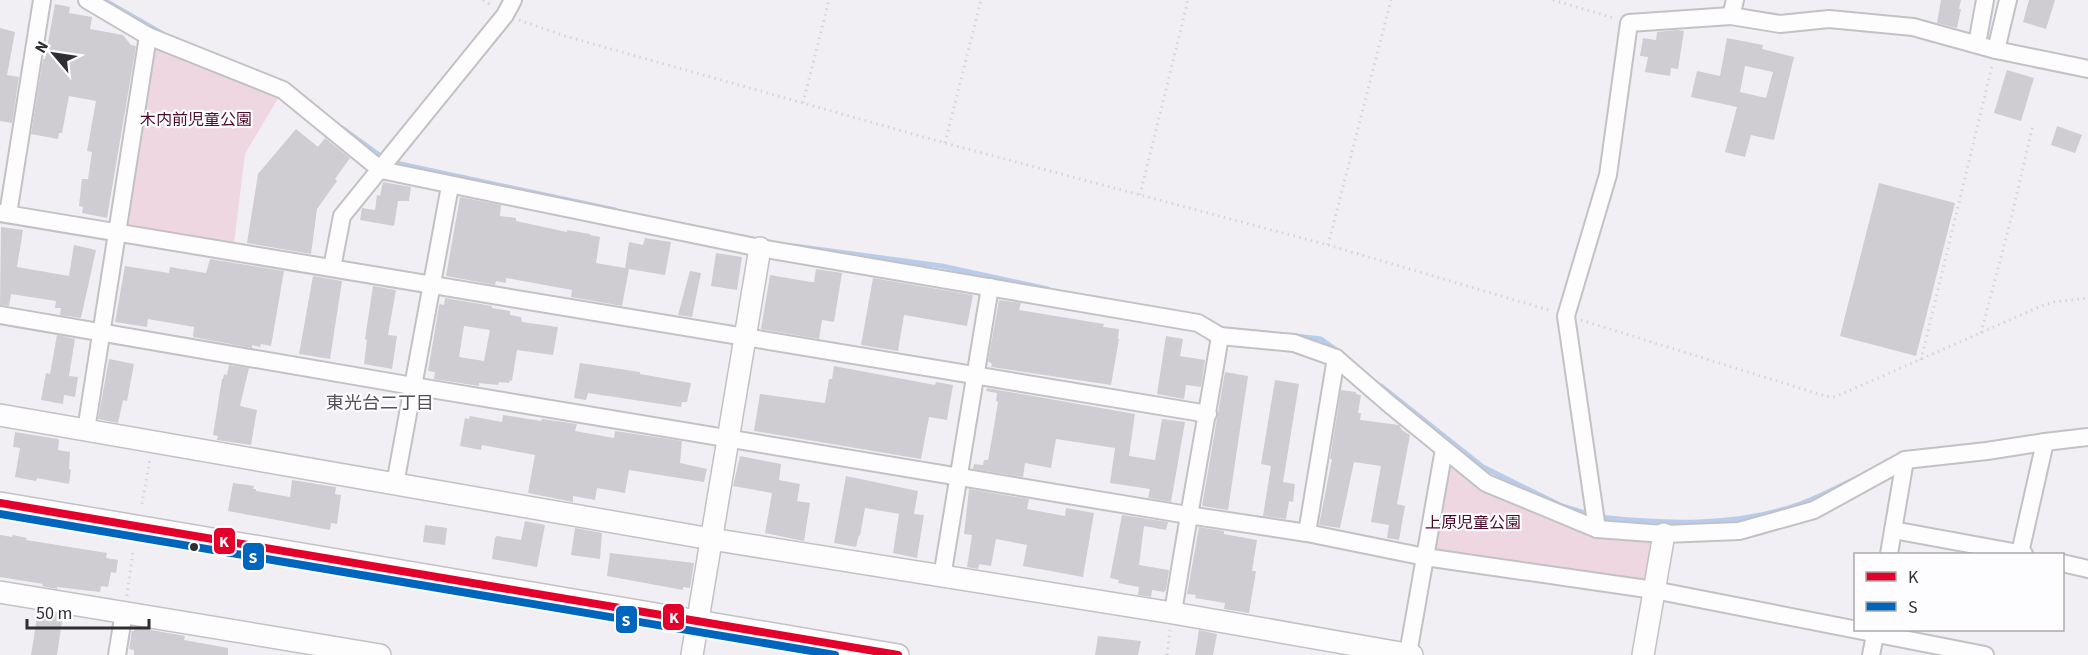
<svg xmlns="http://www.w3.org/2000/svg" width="2088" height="655" viewBox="0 0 2088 655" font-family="'Source Sans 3','Noto Sans JP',sans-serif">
<rect width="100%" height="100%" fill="#f1eff4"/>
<g fill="#eed7e1">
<polygon points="148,36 283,90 245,154 233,251 116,232"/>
<polygon points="1444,449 1486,483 1597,529 1664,534 1654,590 1425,557"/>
</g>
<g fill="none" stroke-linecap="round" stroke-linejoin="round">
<g stroke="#b8cdec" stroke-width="5">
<polyline points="104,0 163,34"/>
<polyline points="342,128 382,157"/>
<polyline points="396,163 615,210"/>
<polyline points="794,246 942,266 1048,289"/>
<polyline points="1296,336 1321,339 1339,352"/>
<polyline points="1381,386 1483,467 1562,506 1585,513"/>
<path d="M1599,517C1663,524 1736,527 1797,505C1818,498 1837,487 1857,478"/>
</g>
</g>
<g fill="#cfcdd1" fill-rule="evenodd">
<polygon points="1941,0 1961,0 1959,9 1961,9 1957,28 1937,23"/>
<polygon points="2029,0 2055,0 2046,29 2023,22"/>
<polygon points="55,4 70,7 69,13 92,17 90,29 123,35 131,45 136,46 107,218 82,213 83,207 79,206 82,179 88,179 92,152 87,151 96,101 69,96 62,133 59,133 58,139 31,134 43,59 45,59"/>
<polygon points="0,28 15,32 7,75 19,77 12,123 0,121"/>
<polygon points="1677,30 1684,31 1678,69 1671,68 1670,76 1645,72 1648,57 1640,56 1643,38 1656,40 1657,32"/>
<path d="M1727,38L1763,45L1762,49L1794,57L1774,140L1751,135L1745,157L1725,152L1737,107L1691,97L1697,71L1720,76ZM1745,66L1773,72L1766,98L1740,92Z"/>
<polygon points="2007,70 2034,78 2021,121 1994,113"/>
<polygon points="2057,126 2082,135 2075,153 2051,145"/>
<polygon points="296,129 318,147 325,138 350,158 335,179 337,181 317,209 311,254 247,243 258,174"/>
<polygon points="383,182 411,187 409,201 398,201 394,226 360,220 362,208 375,210 377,195 380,196"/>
<polygon points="1879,183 1955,203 1916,356 1840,336"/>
<polygon points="460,197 501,205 500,216 516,218 516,221 567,232 567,230 590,234 590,235 600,237 596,263 625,268 629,242 643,245 645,238 671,242 665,275 629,269 622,306 571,297 572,290 506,278 506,283 496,281 495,285 446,276"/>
<polygon points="1,227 23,230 17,267 69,276 74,245 96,250 81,318 60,315 61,308 55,308 56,301 11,294 9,306 0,305"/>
<polygon points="716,253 742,257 737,290 711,286"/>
<polygon points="210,259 284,271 271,346 261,344 260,347 252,345 252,348 193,337 194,327 148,319 147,327 115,322 125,266 169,273 170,267 206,273"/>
<polygon points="816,269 842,273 834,322 822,320 819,339 761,329 770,275 811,282 814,282"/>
<polygon points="690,271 701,273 692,317 678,315"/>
<polygon points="313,276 342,281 330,359 299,354"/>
<polygon points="873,278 973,295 967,326 904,315 898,351 861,345"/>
<polygon points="373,286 396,290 388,335 397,336 392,369 364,364 367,340 365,339"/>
<path d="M445,298L492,306V308L510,311V315L521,317L522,322L558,327L553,355L517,350L512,381L510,380L509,383L499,382L498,385L479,383V386L434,379L435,372L428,371L439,306L440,304L444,305ZM464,326L490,330L484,361L459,357Z"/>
<polygon points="999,300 1021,303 1019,310 1104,324 1103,327 1119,329 1118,339 1119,339 1111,385 991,367 992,364 988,361"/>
<polygon points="57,335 75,339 69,376 78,377 75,397 64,395 63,404 41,400 46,373 50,374"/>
<polygon points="1166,336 1183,339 1180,356 1205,360 1201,387 1186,385 1184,399 1157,394"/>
<polygon points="109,359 134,364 127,401 123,400 118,423 98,419"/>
<polygon points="580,363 640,372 640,374 691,383 687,402 682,402 681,407 588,393 586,400 574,398"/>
<polygon points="229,365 249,368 240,406 257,410 251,445 217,440 218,436 213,435 222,379 223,379 224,374 227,375"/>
<polygon points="834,366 935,385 936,382 953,385 947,420 929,417 921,459 754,431 760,394 825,403 829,379 832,379"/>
<polygon points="1225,372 1248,376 1228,510 1202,506"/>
<polygon points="1275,380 1299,384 1283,482 1295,484 1293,502 1289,501 1286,519 1263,516 1271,466 1261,464"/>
<polygon points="987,388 1135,414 1129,456 1155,460 1162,419 1185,422 1171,502 1148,498 1150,489 1110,483 1115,448 1056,439 1051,468 1025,463 1023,477 973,469 974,464 983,465 984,460 988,460 992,438 998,402 996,401 997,393 986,391"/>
<polygon points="1341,390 1356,392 1356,394 1361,395 1358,413 1361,413 1360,420 1399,425 1402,430 1410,435 1397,504 1405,506 1399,540 1387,538 1389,525 1371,522 1381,466 1354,462 1340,528 1319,525 1332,459 1330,459"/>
<polygon points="503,415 541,421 542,419 577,424 575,431 614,438 615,431 682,441 680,463 707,469 704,482 629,470 625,493 597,488 595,500 573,496 573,502 528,493 535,455 482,445 481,450 460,446 465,418 469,419 470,416 502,422"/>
<polygon points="15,432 58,439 59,441 58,450 70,452 69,469 71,470 69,484 37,478 36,481 15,477 20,448 13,447"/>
<polygon points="740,456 781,464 779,480 800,484 797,501 810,503 804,541 765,533 772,493 733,486"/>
<polygon points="846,476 918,491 914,514 924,515 917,558 893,553 899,514 865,508 860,536 859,535 856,547 834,543"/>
<polygon points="292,480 336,487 335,494 341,495 337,524 331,523 330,530 228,511 233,483 254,486 253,489 256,489 256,491 290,497"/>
<polygon points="969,489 1029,499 1027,509 1065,516 1066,508 1094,513 1083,577 1023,566 1027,545 996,539 991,566 979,564 978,569 967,567 972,535 964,534"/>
<polygon points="1122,515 1168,522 1166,530 1144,526 1139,565 1169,570 1166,590 1164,592 1152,590 1151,597 1138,595 1139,587 1118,583 1119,580 1110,578"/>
<polygon points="525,521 545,525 537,567 492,559 495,538 497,536 521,540"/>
<polygon points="425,525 447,528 445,545 423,542"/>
<polygon points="1199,527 1224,531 1224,534 1257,540 1252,571 1256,571 1249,613 1224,609 1225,603 1195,598 1196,595 1187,594"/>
<polygon points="575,528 602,533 600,559 571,555"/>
<polygon points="0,535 12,537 13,535 27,538 26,540 107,553 106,558 118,560 116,573 111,572 108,587 101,586 100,592 57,587 57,589 42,586 43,584 0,577"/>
<polygon points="610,553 694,563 690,588 683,587 683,590 607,576"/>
<polygon points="38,611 63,615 57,655 31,655"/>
<polygon points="134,627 185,636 184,640 228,648 228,655 134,655 134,650 129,649 132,631 134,631"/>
<polygon points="1199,630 1217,634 1213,655 1195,655"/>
<polygon points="1098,636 1141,641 1138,655 1095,655"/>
</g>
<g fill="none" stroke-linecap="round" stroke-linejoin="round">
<defs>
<g id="minor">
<polyline points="87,0 148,36 283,90 381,170 760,248 1198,323 1220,336 1294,343 1336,358 1388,403 1486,483 1597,529 1664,534 1739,531 1814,510 1905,460 1987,451 2045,442 2088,437"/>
<polyline points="1735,0 1731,16 1780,24 1829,19 1913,27 1996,50 2088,69"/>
<polyline points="1977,44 1985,0"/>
<polyline points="1996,50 2008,0"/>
<polyline points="0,213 1208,414"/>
<polyline points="8,214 42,0"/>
<polyline points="332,268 342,216 505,15 513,0"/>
<polyline points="0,315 413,386 1188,515 1307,533 1425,557 1654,590 1985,655"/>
<polyline points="86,430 148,36"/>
<polyline points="395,484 450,186"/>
<polyline points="1597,529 1566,316 1608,175 1629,23 1731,16"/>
<polyline points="1893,530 2024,554"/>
<polyline points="1307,533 1336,358"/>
<polyline points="2020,553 2045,442"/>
<polyline points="1889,554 1905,460"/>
<polyline points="2062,563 2088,569"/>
<polyline points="942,577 990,287"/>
<path d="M1173,613C1187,521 1205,429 1220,336"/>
<polyline points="1408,654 1444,449"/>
<polyline points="117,655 124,612"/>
<polyline points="1871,655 1876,630"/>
</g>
<g id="tertiary">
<polyline points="0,415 711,539 1173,613 1412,655"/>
<polyline points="0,503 898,655"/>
<polyline points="0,592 380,655"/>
<polyline points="692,655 760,248"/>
<polyline points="1643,655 1664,534"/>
</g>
</defs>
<use href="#minor" stroke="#c3c1c5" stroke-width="20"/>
<use href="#tertiary" stroke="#c3c1c5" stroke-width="24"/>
<g stroke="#d5d5d5" stroke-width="3" stroke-dasharray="1.5 4.5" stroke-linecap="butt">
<polyline points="483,0 492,6"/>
<polyline points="1553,0 1614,18"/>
<polyline points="519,20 565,36 945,143 1328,245 1552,311"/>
<polyline points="803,103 829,0"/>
<polyline points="945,143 981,0"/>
<polyline points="1140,195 1188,0"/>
<polyline points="1328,245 1391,0"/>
<polyline points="1581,320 1825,396 1835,397 2039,307 2054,302 2088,298"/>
<polyline points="1981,333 2011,219 2033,125"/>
<polyline points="1921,360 1992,66"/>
<polyline points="142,504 150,459"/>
<polyline points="127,596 133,551"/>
<polyline points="1167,655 1170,630"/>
</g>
<use href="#minor" stroke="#fdfdfd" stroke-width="16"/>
<use href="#tertiary" stroke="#fdfdfd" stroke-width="21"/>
<defs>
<polyline id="bus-1" points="0,503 898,655"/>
<polyline id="bus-2" points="0,514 835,655"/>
</defs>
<use href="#bus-1" stroke="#fdfcff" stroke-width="12"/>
<use href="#bus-2" stroke="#fdfcff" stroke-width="12"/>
<use href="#bus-1" stroke="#e4002b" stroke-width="8"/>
<use href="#bus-2" stroke="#0065bd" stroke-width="8"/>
</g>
<circle fill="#2f2e31" stroke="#fdfcff" stroke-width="2" cx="194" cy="547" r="5"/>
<g text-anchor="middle" stroke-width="4.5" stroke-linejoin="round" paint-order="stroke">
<g font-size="16" fill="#4b0b2b" stroke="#fdfcff">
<text x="196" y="125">木内前児童公園</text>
<text x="1473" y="528">上原児童公園</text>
</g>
<g font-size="18" fill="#545157" stroke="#fdfcff">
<text x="380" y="409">東光台二丁目</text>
</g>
</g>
<g stroke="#fdfcff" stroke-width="2">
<rect x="213" y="527" width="23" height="28" rx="6" fill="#e4002b"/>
<rect x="242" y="542" width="23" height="29" rx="6" fill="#0065bd"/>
<rect x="662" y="603" width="23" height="28" rx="6" fill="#e4002b"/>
<rect x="615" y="605" width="23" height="29" rx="6" fill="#0065bd"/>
</g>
<g font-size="16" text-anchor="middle" font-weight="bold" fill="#fff">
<text x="224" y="547">K</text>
<text x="253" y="563">S</text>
<text x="674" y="623">K</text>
<text x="626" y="626">S</text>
</g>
<rect x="1854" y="553" width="210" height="78" fill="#fdfcff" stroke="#abaaad" stroke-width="1.5"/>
<rect x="1866" y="572" width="30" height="9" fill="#e4002b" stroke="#abaaad" stroke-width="1.5"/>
<text x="1908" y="583" font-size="18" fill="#2f2e31">K</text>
<rect x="1866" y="602" width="30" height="9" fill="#0065bd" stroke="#abaaad" stroke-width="1.5"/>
<text x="1908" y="613" font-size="18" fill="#2f2e31">S</text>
<g transform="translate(54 54) rotate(299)" stroke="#fdfcff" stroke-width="4.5" paint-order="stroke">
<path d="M0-4.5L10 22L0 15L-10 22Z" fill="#2f2e31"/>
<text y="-9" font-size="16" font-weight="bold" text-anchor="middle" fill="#2f2e31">N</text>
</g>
<path d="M27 619v9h122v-9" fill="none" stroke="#2f2e31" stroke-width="3"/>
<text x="36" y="619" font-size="18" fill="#2f2e31" stroke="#fdfcff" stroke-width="4.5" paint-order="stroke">50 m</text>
</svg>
